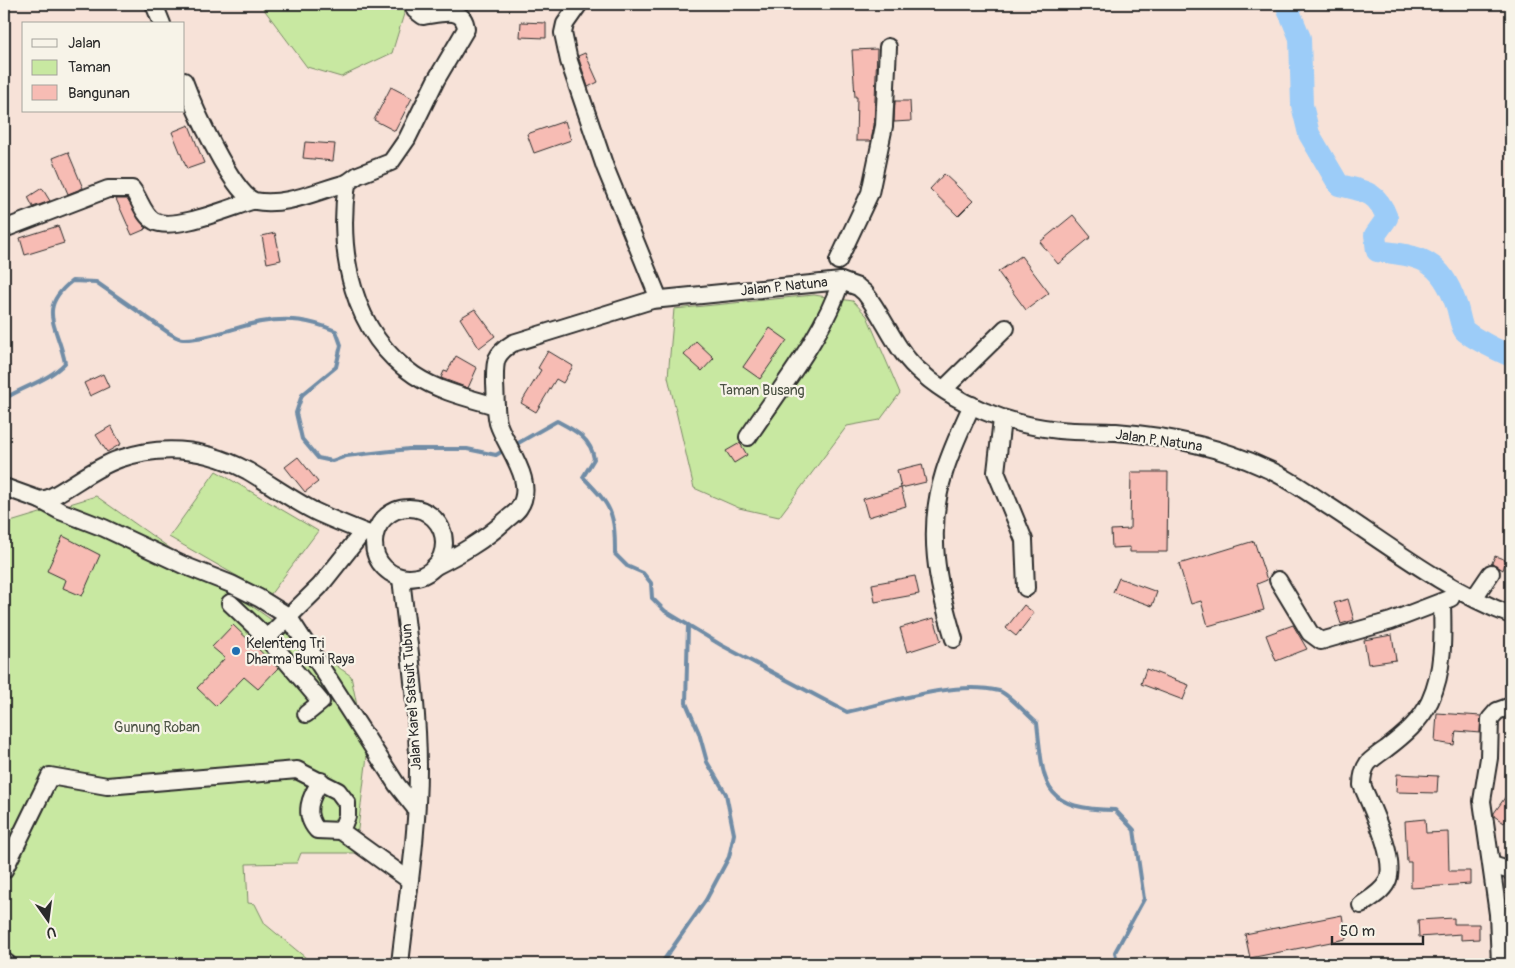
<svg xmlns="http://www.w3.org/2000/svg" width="1515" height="968" viewBox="0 0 1515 968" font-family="Pangolin,sans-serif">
<rect width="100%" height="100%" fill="#f7e2d8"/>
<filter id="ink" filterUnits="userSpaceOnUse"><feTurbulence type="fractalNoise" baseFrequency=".02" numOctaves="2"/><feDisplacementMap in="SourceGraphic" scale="10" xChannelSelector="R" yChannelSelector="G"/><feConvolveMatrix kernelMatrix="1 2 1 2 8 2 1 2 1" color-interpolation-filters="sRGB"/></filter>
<g filter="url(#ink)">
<g fill="#c8e8a1" stroke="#7a8a66">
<polygon points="260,4 407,4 392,53 341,77 307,67"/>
<polygon points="814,295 853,301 867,316 900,393 880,420 847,426 779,517 739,508 694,488 668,377 674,309"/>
<polygon points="216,471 318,531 270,595 169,537"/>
<polygon points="96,496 351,676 367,756 355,853 301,853 297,863 246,864 248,903 255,904 265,924 306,958 308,964 4,964 4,524"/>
</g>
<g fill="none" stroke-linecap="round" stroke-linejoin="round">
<g stroke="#6f8ca6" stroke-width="4">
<path d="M4,399C24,386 48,381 65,363C58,326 36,309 72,281L96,282L169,333C173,335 178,339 183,339C206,340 238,326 261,322C289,317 310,320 336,331L341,345L336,367L302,395L296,413L302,439L318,458L332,461L346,456L409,449H467L496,455L506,449"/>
<path d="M513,446L557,421C574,430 591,438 594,459L583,477C612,507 615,512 615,554L627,566L643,573L651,583L652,598L665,611L721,645L847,712C890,702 956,680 999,691C1008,693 1028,716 1037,723C1044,787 1042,809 1115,810L1134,830L1144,899L1115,952L1117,964"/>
<polyline points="661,964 706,900 729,857 734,834 726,794 707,762 699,733 686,703 688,625"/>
</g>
<path stroke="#9cccf8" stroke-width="22" d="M1286,4L1300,38L1302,105L1309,134L1339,185C1364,191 1377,191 1387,218L1375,235L1377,251C1421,256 1440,259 1456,304C1459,311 1460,324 1464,330C1470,337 1501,352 1511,356"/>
</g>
<g fill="#f7bcb4" stroke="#2b2b2b">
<polygon points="521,22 546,23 546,38 520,37"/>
<polygon points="877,49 874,125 871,141 856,141 857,97 855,97 852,50"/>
<polygon points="585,53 598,82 588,87 578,56"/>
<polygon points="391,87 412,98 395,131 374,120"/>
<polygon points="895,101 910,101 911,121 894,122"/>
<polygon points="565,121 571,140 534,153 527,134"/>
<polygon points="189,125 204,163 187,169 172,132"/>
<polygon points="305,142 335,144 333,161 303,158"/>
<polygon points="68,152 83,188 68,194 53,158"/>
<polygon points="944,174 973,201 958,216 930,189"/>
<polygon points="42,188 50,201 33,207 28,197"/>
<polygon points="116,199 127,199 146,229 132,235"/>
<polygon points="1073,215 1091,237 1058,264 1040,242"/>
<polygon points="58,226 64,243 25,255 20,238"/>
<polygon points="275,233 281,260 267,263 262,236"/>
<polygon points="1021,256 1049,293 1026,310 998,272"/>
<polygon points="475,309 495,336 479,348 460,318"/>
<polygon points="770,328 787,340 760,379 743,367"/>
<polygon points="696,341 714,358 702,371 684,355"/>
<polygon points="548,351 573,366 563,383 556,379 536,412 521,403 541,370 538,368"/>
<polygon points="456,356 477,368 468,388 441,378 444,371 447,372"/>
<polygon points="103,374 109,387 90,396 84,383"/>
<polygon points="111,426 121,444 107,452 96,435"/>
<polygon points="740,443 747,455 734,463 726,451"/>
<polygon points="298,457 318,482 305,492 285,467"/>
<polygon points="922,464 926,482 901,488 897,470"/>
<polygon points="1131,472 1168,472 1167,552 1130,552 1130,547 1112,548 1111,530 1130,529"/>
<polygon points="901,488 906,506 868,517 863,499"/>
<polygon points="63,536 100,555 82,596 63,588 66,580 47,571"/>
<polygon points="1254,541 1267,580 1257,584 1264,610 1208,626 1201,601 1191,604 1179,564"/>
<polygon points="1495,556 1506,560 1503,570 1492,563"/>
<polygon points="915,576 919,594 875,602 872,584"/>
<polygon points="1119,578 1157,592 1152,606 1113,592"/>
<polygon points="1348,599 1354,620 1341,624 1334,603"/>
<polygon points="1024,605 1034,613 1016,636 1006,628"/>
<polygon points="934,618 941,641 907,652 900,628"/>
<polygon points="233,625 278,668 258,689 244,677 216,706 197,688 225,658 212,647"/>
<polygon points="1293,625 1307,649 1276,661 1266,635"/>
<polygon points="1392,635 1396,660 1368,664 1364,640"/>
<polygon points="1146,669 1189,685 1183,700 1141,684"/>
<polygon points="1437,713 1481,716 1480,733 1456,731 1454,745 1435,742"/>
<polygon points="1397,774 1438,776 1437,793 1396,792"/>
<polygon points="1511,789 1511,814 1504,823 1494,816 1494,813"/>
<polygon points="1425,819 1426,833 1448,832 1449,871 1470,871 1470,884 1411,888 1411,862 1407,862 1405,821"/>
<polygon points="1342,915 1346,939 1250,958 1245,934"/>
<polygon points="1454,918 1454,924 1479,924 1479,939 1461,940 1461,934 1419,937 1418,920"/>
</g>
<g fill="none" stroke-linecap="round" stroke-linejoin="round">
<defs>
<g id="minor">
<polyline points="154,4 162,24"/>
<polyline points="579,4 565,24 563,33 569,61 605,167 659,299"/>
<path d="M184,81C192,103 233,196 255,201C286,207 318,190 347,183C337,252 352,333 414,375C438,391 468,398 496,406"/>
<path d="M347,183L358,175L391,162L407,139L436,80L466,29C464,5 439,14 423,16L415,10L413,4"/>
<path d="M4,229L108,189H132C140,199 143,215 154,221C173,232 231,207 252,201"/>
<polyline points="838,261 870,193 884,126 888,47"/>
<polyline points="944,389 1006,328"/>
<polyline points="1002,419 996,472 1024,540 1026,588"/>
<path d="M748,437C779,390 824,335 841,281"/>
<path d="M4,487L40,500L49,498C73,486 93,468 119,459C163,444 207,449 248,471C270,484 291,499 314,511C333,520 354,528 374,536"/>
<polyline points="40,500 60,511 104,528 183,565 231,584 259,598 288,616 397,785 416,809"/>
<circle cx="409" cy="543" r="35"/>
<path d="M434,567C460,554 483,541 505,521C509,517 516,513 519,508C537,482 506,448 498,423C495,410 496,397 495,384C495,363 493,355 513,343L652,300L841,281L858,287L865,293C884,317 894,347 916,368C954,404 1008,425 1059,430C1078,432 1097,431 1116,432C1167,436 1218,446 1265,468C1287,477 1307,492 1327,505C1386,543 1445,590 1511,615"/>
<polyline points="1278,580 1310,633 1321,641 1391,621 1451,598"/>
<polyline points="1474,598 1491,573"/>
<polyline points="230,603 267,638"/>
<path d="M954,639C937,583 926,531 944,473C951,450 962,427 972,405"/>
<polyline points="306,714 321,702 267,638 320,586 363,532"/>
<path d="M321,781C310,797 303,814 317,830L341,831"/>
<polyline points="1492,865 1511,871"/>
<polyline points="4,870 50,776 107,786 297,770 338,791 347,803 347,816 341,831 409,880"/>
<path d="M1361,905C1371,898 1382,892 1387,882C1398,861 1371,807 1362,785C1362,777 1363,770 1368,763C1373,758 1380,753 1386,749C1403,736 1421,721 1430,701C1444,671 1443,635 1442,603"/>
<polyline points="4,961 8,964"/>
<path d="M400,964C407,899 418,833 418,768C418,704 408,641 401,578"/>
<polyline points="1500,964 1498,914 1482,801 1489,758 1490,719 1497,711 1511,706"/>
</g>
</defs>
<use href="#minor" stroke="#2b2b2b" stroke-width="20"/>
<use href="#minor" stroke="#f7f3e8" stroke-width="16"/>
</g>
</g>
<circle fill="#1f6fb2" stroke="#f7f3e8" stroke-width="2" cx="236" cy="651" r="5"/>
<g text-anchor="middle" stroke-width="4.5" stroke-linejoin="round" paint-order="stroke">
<g font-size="14" fill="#2b2b2b" stroke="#f7f3e8">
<text transform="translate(784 286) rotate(-6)" y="5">Jalan P. Natuna</text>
<text transform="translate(1159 440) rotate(8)" y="5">Jalan P. Natuna</text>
<text transform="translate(411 697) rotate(-94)" y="5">Jalan Karel Satsuit Tubun</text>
</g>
<g font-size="14" fill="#4a5143" stroke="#f7f3e8">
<text x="762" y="395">Taman Busang</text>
<text x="157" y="732">Gunung Roban</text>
</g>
<g font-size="14" fill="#2b2b2b" stroke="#f7f3e8" text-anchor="start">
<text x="246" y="648">Kelenteng Tri<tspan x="246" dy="16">Dharma Bumi Raya</tspan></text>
</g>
</g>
<rect width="1515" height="968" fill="none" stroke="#f7f3e8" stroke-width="20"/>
<rect x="10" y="10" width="1495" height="948" fill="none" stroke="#2b2b2b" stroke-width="2" filter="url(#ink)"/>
<rect x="22" y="22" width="162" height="90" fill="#f7f3e8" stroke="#a5a39c"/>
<rect x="32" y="39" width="25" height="8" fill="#f7f3e8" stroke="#a5a39c"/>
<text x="68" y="48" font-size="15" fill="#2b2b2b">Jalan</text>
<rect x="32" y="60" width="25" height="15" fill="#c8e8a1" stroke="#a5a39c"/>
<text x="68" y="72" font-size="15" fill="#2b2b2b">Taman</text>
<rect x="32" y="85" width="25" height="15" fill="#f7bcb4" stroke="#a5a39c"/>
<text x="68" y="98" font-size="15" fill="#2b2b2b">Bangunan</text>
<g transform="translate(48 920) rotate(166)" stroke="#f7f3e8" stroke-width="4" paint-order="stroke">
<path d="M0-4L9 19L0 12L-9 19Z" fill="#2b2b2b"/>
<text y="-8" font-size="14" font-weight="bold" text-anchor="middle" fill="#2b2b2b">U</text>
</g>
<path d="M1332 936v8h91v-8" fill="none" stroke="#2b2b2b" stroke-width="2.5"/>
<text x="1340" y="936" font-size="15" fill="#2b2b2b" stroke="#f7f3e8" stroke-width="4" paint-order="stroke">50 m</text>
</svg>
